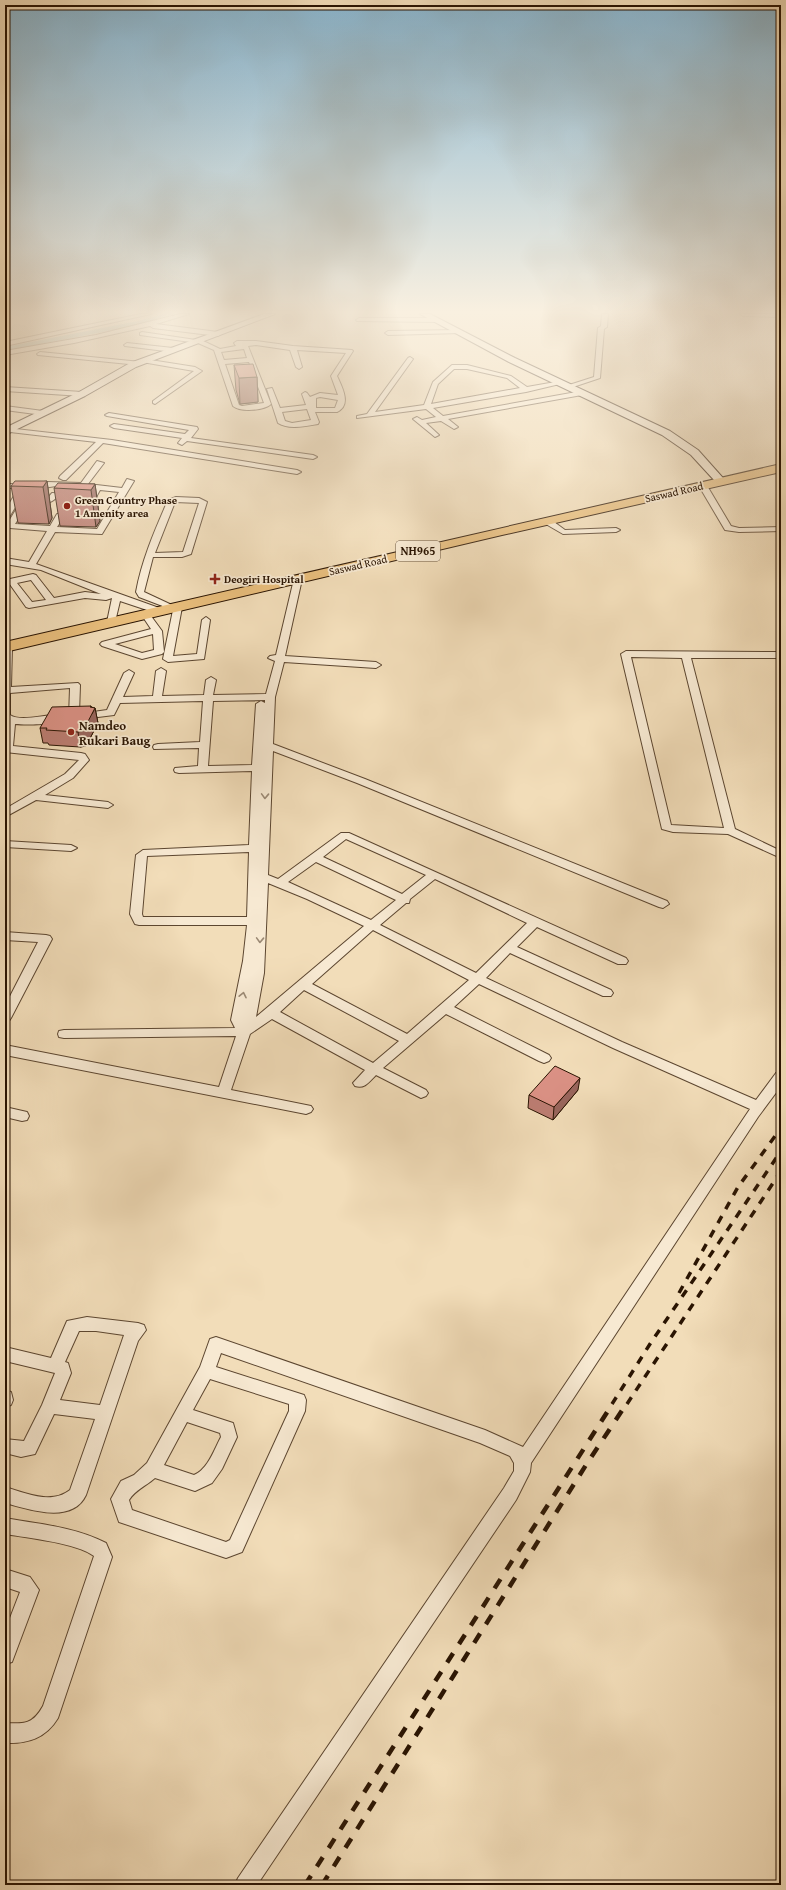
<svg xmlns="http://www.w3.org/2000/svg" width="786" height="1890" viewBox="0 0 786 1890" font-family="'Gentium Book Plus',serif">
<rect width="100%" height="100%" fill="#f2ddb9"/>
<filter id="stains"><feTurbulence type="fractalNoise" baseFrequency=".005" numOctaves="4"/><feColorMatrix values="0 0 0 0 .2 0 0 0 0 .09 0 0 0 0 .02 0 0 0 .5 -.17"/></filter>
<radialGradient id="worn" r=".72"><stop offset=".6" stop-color="#630" stop-opacity="0"/><stop offset="1" stop-color="#630" stop-opacity=".3"/></radialGradient>
<g fill="none" stroke-linecap="round" stroke-linejoin="round">
<polygon fill="#9bbbb1" fill-rule="evenodd" points="164,314 172,314 139,325 5,351 5,347 138,321"/>
<defs>
<g id="street">
<polygon points="141,314 151,314 5,346 5,342"/>
<polygon points="180,314 189,314 156,324 218,332 221,334 218,336 153,328 150,326 74,343 5,355 5,351 96,335"/>
<polygon points="602,314 608,314 607,327 604,329 600,378 570,388 566,388 566,386 594,377 598,328 601,326"/>
<polygon points="740,314 781,314 781,317 743,316"/>
<polygon points="359,318 436,318 439,320 436,322 357,321 356,320"/>
<polygon points="459,330 461,331 461,333 388,335 385,333 388,331"/>
<path d="M142,332L196,340L199,339L220,349L236,346L234,343L237,341H256L293,346L352,350L353,351L337,376C342,387 352,405 337,412H315L319,422L318,424C306,426 288,430 278,423L267,389L272,388L280,408L306,405L302,394L305,392L307,393L310,397L320,393L338,395L331,376L346,353L297,350L302,367L299,369L296,367L290,350L256,345L248,346L271,404C264,411 240,412 233,406L214,350L198,343L140,335V333ZM244,349L247,358L224,360L221,352ZM249,362L264,403L242,406L239,405L225,364ZM320,397L338,400L335,408H316V398ZM307,409L311,420L292,423L285,421L282,412Z"/>
<polygon points="127,343 173,348 176,350 173,352 125,346 124,345"/>
<polygon points="40,352 141,362 144,359 195,367 202,371 155,404 153,403 153,401 194,371 142,362 139,365 38,355 37,354"/>
<path d="M410,357L413,359L375,412L424,405L433,382L452,365H467L511,376L527,387L561,381L564,383L526,392L433,408L443,416L582,391L585,393L582,395L448,419L458,427L454,429L441,421L426,423L439,435L435,437L413,419L417,417L422,420L436,417L426,409L357,418V416L367,414L408,358ZM454,369H467L507,378L520,388L431,404L438,384Z"/>
<polygon points="5,387 82,392 85,394 82,396 5,391"/>
<polygon points="5,406 43,411 46,413 43,415 5,410"/>
<polygon points="109,413 197,427 198,429 191,438 313,455 317,457 313,459 187,441 182,445 178,443 182,438 114,428 110,426 114,424 185,434 189,430 107,416 105,415"/>
<polygon points="7,428 112,440 297,470 301,472 297,474 103,443 66,480 63,480 59,478 60,476 96,442 10,432 7,432"/>
<path d="M97,461L104,463L88,484L122,488L127,479L134,481L102,534L55,532L36,564L162,609V613H156L120,601L115,622L111,625L107,622L112,598L106,600L85,598L29,608L26,607L9,583L10,579L33,574L36,575L54,598L85,592L101,594L41,570L5,564V558L29,562L47,531L10,528L6,526L31,485L47,482L81,483ZM56,486L93,489L83,506L87,508H90L100,490L119,492L97,529L57,527L64,516L60,514H57L50,526L15,524L37,489ZM31,580L46,600L32,602L17,583Z"/>
<polygon points="5,484 27,484 31,486 27,488 5,488"/>
<polygon points="700,484 706,484 731,526 739,528 781,527 781,531 739,532 725,530 699,486"/>
<polygon points="18,489 25,491 8,519 5,519 5,511"/>
<path d="M52,493L71,494L75,496L71,498L57,497C51,504 37,507 30,501L34,499H47Z"/>
<path d="M176,497L199,498L207,502L191,554L182,557H153L144,592L174,606L178,604L182,607L173,656L197,654L202,620L206,617L210,620L204,659L168,662L163,659L173,610L139,597L136,592C142,559 155,530 168,500ZM175,502L199,503L183,552L155,553Z"/>
<polygon points="544,519 550,519 565,530 616,528 620,530 616,532 563,534 544,523"/>
<path d="M298,576L302,579L285,656L376,662L381,665L376,668L284,662L275,697L273,744L365,779L667,901L669,904L663,908L659,907L357,783L273,751L268,875L278,879L341,833H349L626,958L628,961L626,964H618L537,927L517,947L611,990L613,993L611,996H603L510,953L486,978L622,1042L756,1100L776,1073L781,1071V1086L758,1117L531,1463L530,1472L516,1500L257,1885H235L238,1878L504,1488L514,1471V1463L510,1456L480,1443L221,1353L216,1367L304,1395L306,1400L305,1411L242,1552L226,1558L119,1522L111,1499L121,1481L134,1475L147,1463L200,1367L210,1339L216,1337L485,1430L523,1447L750,1109L613,1048L479,984L454,1007L549,1055L551,1058L549,1061L544,1063L539,1061L446,1014L383,1068L426,1090L428,1093L426,1096L421,1098L376,1075C369,1082 365,1089 355,1086L353,1083L365,1070L272,1019L250,1034L231,1090L311,1106L313,1109L311,1112L306,1114L5,1055V1045L219,1087L236,1036L64,1038L59,1037L58,1034L59,1031L64,1030L235,1028L231,1020L243,961L247,925H139L135,924L130,914L136,855L143,850L249,845L252,771L179,773L175,772L174,770L175,768L198,766L199,748L154,749L153,747L154,745L158,744L200,742L203,701L120,703L114,715L74,720L69,717L70,688L10,693V715C24,724 58,709 66,718C60,725 25,725 15,724L13,746L81,753L85,754L89,760L73,778L45,795L108,802L113,805L108,808L36,800L5,817V809L65,774L79,760L5,752V644H10L12,646L11,687L78,683L80,685L79,714L107,710L124,673L129,670L134,673L123,697L153,696L156,671L161,668L166,671L162,696L204,695L206,680L211,677L216,680L213,695L266,694L275,661L268,658L270,656L276,655L294,579ZM265,700V703L261,701L256,704L252,765L208,766L213,701ZM346,839L426,875L402,894L323,857ZM249,852L247,917H143L142,914L147,856ZM316,862L396,900L371,920L288,882ZM435,879L527,923L476,973L380,925L406,903H409L410,899ZM268,883L307,899L364,926L256,1017L264,973ZM373,930L469,980L407,1034L312,984ZM304,990L399,1041L373,1063L280,1012ZM210,1379L289,1404V1411L230,1540L226,1542L132,1510L129,1500C135,1490 146,1486 155,1478L195,1491L212,1483L222,1469L237,1437L233,1423L193,1410ZM187,1422L220,1433L221,1437C214,1450 208,1469 194,1475L164,1465Z"/>
<polygon points="5,611 9,612 9,616 5,617"/>
<path d="M145,611L148,612L162,631L164,652L162,654L142,659L102,646L100,644L102,642L151,629L141,614ZM153,634L154,650L142,653L115,644Z"/>
<path d="M626,651L781,652V658H691L735,829L781,851V858L728,834L673,832L662,829L621,654ZM631,657L682,658L724,828L671,825Z"/>
<polygon points="5,841 71,845 77,848 71,851 5,847"/>
<polygon points="5,932 46,935 50,936 52,939 11,1018 9,1021 5,1022 5,1006 38,942 5,940"/>
<polygon points="5,1107 27,1112 29,1116 27,1120 22,1121 5,1117"/>
<path d="M87,1317L138,1323L144,1325L146,1330L138,1341L86,1495C72,1525 28,1509 5,1503V1487C26,1493 51,1505 70,1490L95,1419L54,1414L35,1454L21,1457L5,1453V1439L24,1441L42,1405L55,1373L5,1361V1347L51,1358L67,1321ZM79,1331H96L124,1335L100,1405L60,1400L71,1373L68,1363L65,1362Z"/>
<polygon points="5,1390 11,1392 13,1400 11,1405 5,1407"/>
<path d="M5,1518C38,1524 76,1527 106,1543L112,1557L58,1718C46,1738 28,1744 5,1743V1723C25,1724 33,1724 43,1706L94,1556C77,1543 28,1538 5,1534Z"/>
<polygon points="5,1569 30,1577 39,1590 12,1662 5,1664 5,1631 20,1592 5,1587"/>
</g>
<g id="secondary">
<polygon points="264,314 275,314 136,367 85,396 5,435 5,428 79,392 130,363"/>
<polygon points="420,314 430,314 515,358 670,431 698,450 723,478 722,480 714,480 691,455 662,435 509,362"/>
</g>
<polygon id="highway" points="781,464 781,472 502,535 5,652 5,642"/>
</defs>
<use href="#street" stroke="#5c4630" stroke-width="2"/>
<use href="#secondary" stroke="#2a1402" stroke-width="2"/>
<use href="#highway" stroke="#2a1402" stroke-width="2"/>
<use href="#street" fill="#f7e9d2" fill-rule="evenodd"/>
<use href="#secondary" fill="#f7e9d2" fill-rule="evenodd"/>
<use href="#highway" fill="#e9be7c" fill-rule="evenodd"/>
<g stroke="#2a1402" stroke-width="3.5" stroke-dasharray="8 8" stroke-linecap="butt">
<polyline points="679,1293 738,1187 781,1128"/>
<polyline points="612,1404 650,1344 781,1151"/>
<polyline points="627,1404 781,1171"/>
</g>
<g stroke="#2a1402" stroke-width="4.5" stroke-dasharray="11 11" stroke-linecap="butt">
<polyline points="305,1885 613,1403"/>
<polyline points="322,1885 586,1465 627,1403"/>
</g>
</g>
<g fill="#bc7d72" stroke="#2a1402">
<polygon points="234,365 257,377 258,402 240,404 236,390"/>
<polygon points="47,481 52,518 49,524 18,523 11,486"/>
<polygon points="95,484 100,521 96,527 60,526 54,488"/>
<polygon points="91,706 91,707 95,708 98,723 86,746 80,747 49,745 48,743 43,743 40,728"/>
<polygon points="578,1090 553,1120 528,1108 529,1095"/>
</g>
<g fill="#99665d" stroke="#2a1402">
<polygon points="257,377 258,402 240,404 239,378"/>
<polygon points="47,481 52,518 49,524 43,487"/>
<polygon points="95,484 100,521 96,527 91,490"/>
<polygon points="91,706 92,714 95,708 98,723 86,746 80,747 78,732"/>
<polygon points="580,1078 578,1090 553,1120 554,1107"/>
</g>
<g fill="#db9185" stroke="#2a1402">
<polygon points="253,364 257,377 239,378 234,365"/>
<polygon points="15,481 47,481 43,487 11,486"/>
<polygon points="58,483 95,484 91,490 54,488"/>
<polygon points="91,706 90,707 95,708 83,731 78,732 46,730 47,728 40,728 52,707"/>
<polygon points="555,1066 580,1078 554,1107 529,1095"/>
</g>
<defs><path id="oneway-chevron" d="M-2-3.5L2.5 0L-2 3.5" fill="none" stroke-width="1.6" stroke-linecap="round" stroke-linejoin="round"/></defs>
<g stroke="#9b8974">
<use href="#oneway-chevron" transform="translate(265 796) rotate(92)"/>
<use href="#oneway-chevron" transform="translate(260 940) rotate(92)"/>
<use href="#oneway-chevron" transform="translate(243 995) rotate(-78)"/>
</g>
<linearGradient id="sky" x2="0" y2="1"><stop stop-color="#89b7d2"/><stop offset="0.54" stop-color="#f9f0e0"/><stop offset="1" stop-color="#f9f0e0" stop-opacity="0"/></linearGradient>
<rect width="786" height="578" fill="url(#sky)"/>
<g fill="#8f2418" stroke="#f7e9d2" stroke-width="1.5">
<circle cx="67" cy="506" r="4"/>
<path d="M213 573h4v4h4v4h-4v4h-4v-4h-4v-4h4z"/>
<circle cx="71" cy="732" r="4"/>
</g>
<g text-anchor="middle" stroke-width="3.5" stroke-linejoin="round" paint-order="stroke">
<g font-size="11" fill="#2a1402" stroke="#f7e9d2">
<text transform="translate(674 492) rotate(-13)" y="4">Saswad Road</text>
<text transform="translate(358 565) rotate(-13)" y="4">Saswad Road</text>
</g>
<g font-size="11" font-weight="bold" fill="#2a1402" stroke="#f7e9d2" text-anchor="start">
<text x="75" y="504">Green Country Phase<tspan x="75" dy="13">1 Amenity area</tspan></text>
<text x="224" y="583">Deogiri Hospital</text>
</g>
<rect fill="#f7e9d2" stroke="#685440" stroke-width="1" x="396" y="541" width="44" height="20" rx="3"/>
<g font-size="12" font-weight="bold" fill="#2a1402">
<text x="418" y="555">NH965</text>
</g>
<g font-size="13" font-weight="bold" fill="#2a1402" stroke="#f7e9d2" text-anchor="start">
<text x="79" y="730">Namdeo<tspan x="79" dy="15">Rukari Baug</tspan></text>
</g>
</g>
<rect width="786" height="1890" fill="none" stroke="#f2ddb9" stroke-width="20"/>
<rect x="6" y="6" width="774" height="1878" fill="none" stroke="#2a1402" stroke-width="2"/>
<rect x="10" y="10" width="766" height="1870" fill="none" stroke="#2a1402"/>
<rect width="100%" height="100%" filter="url(#stains)"/>
<rect width="100%" height="100%" fill="url(#worn)"/>
</svg>
